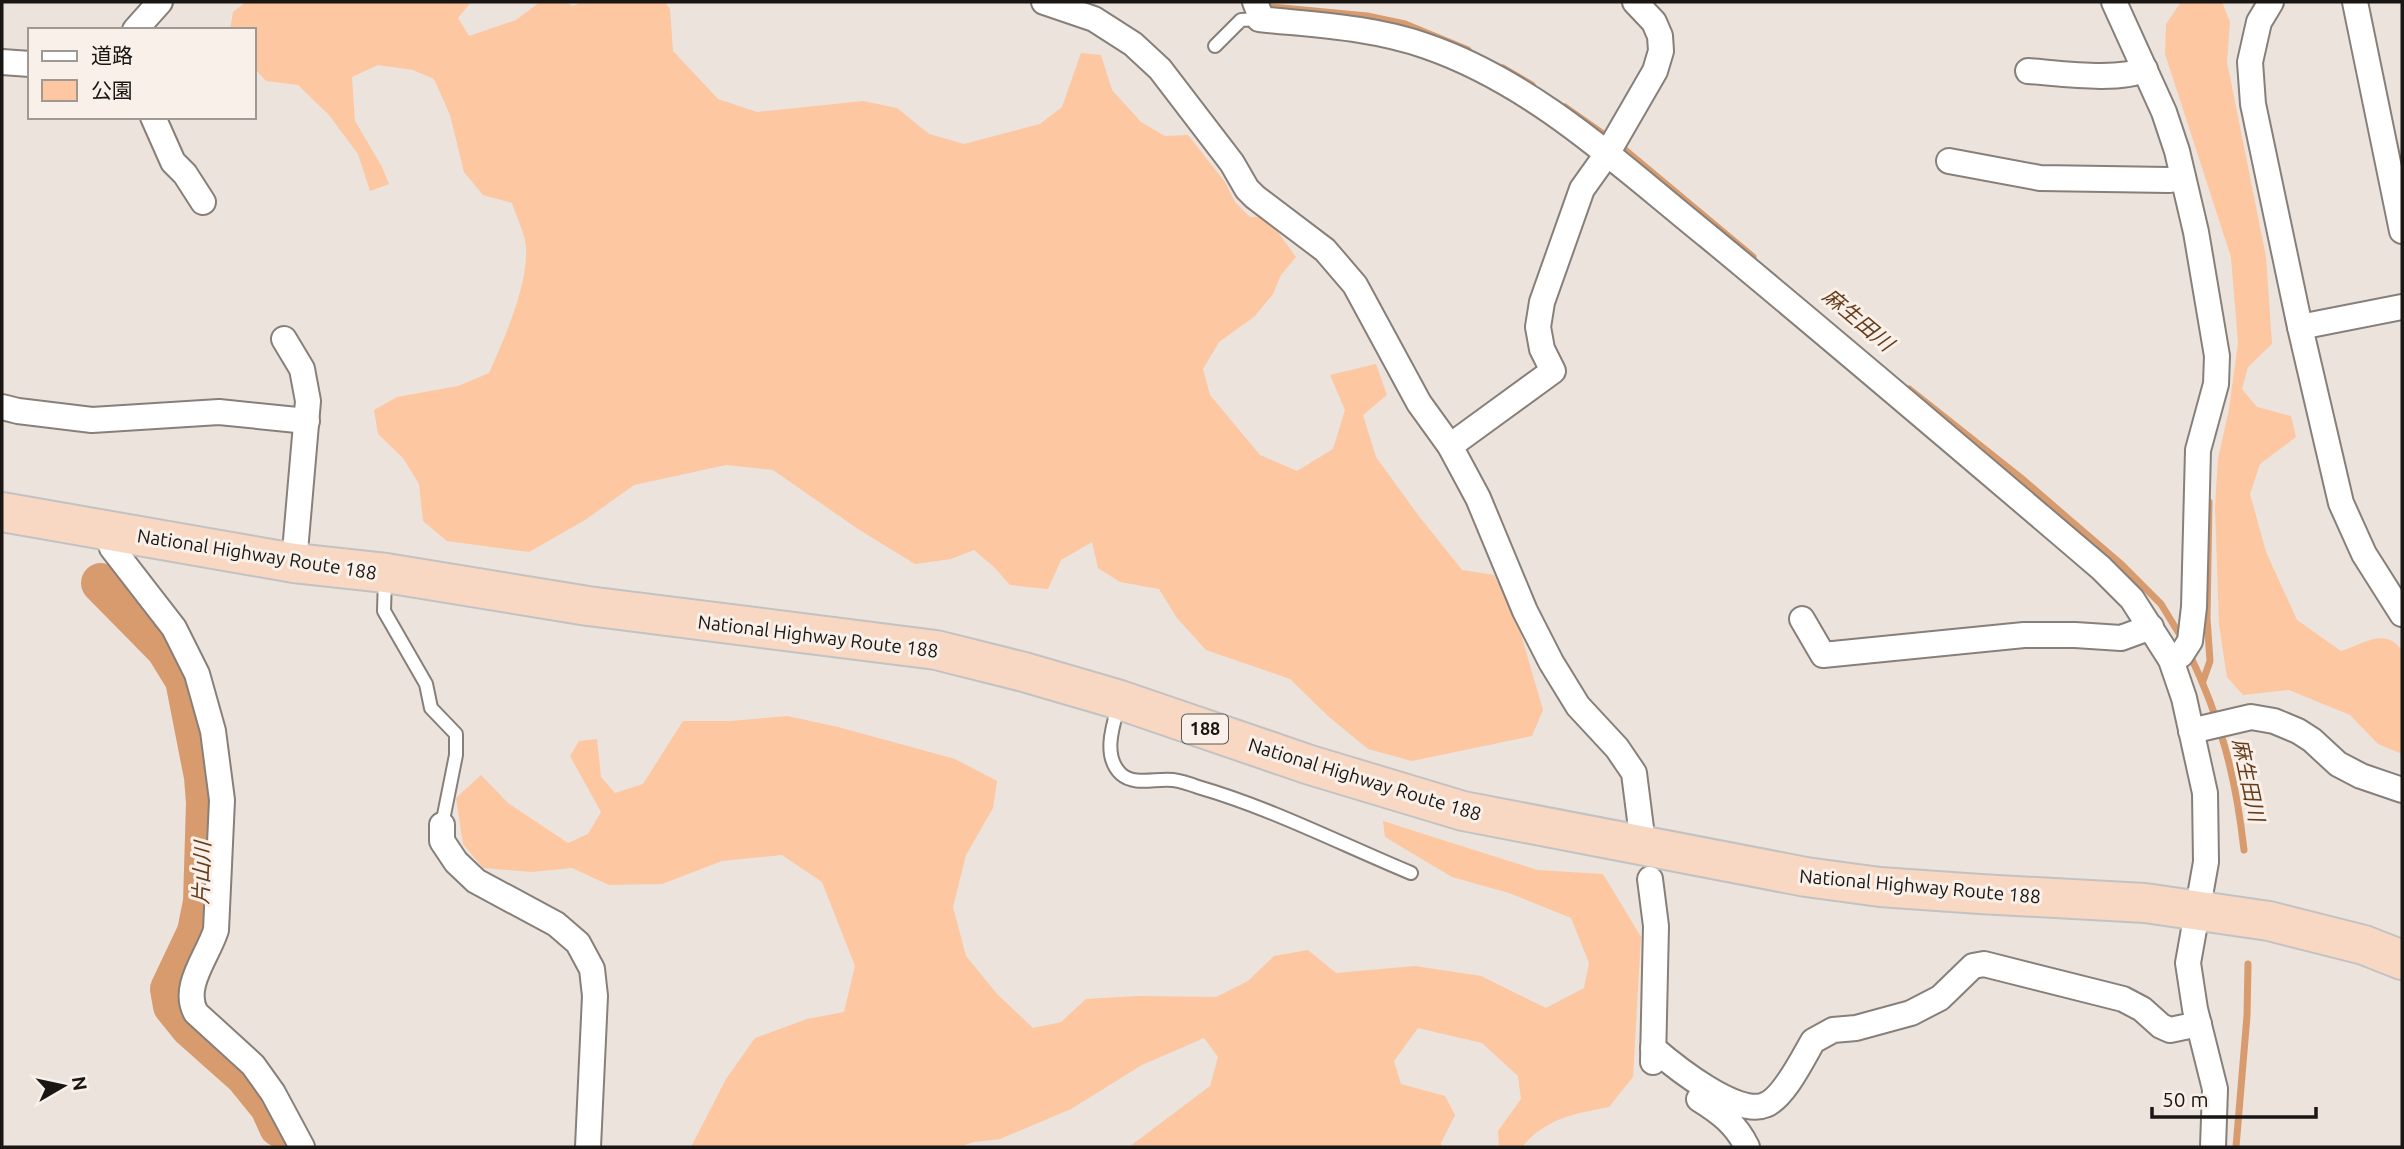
<svg xmlns="http://www.w3.org/2000/svg" width="2404" height="1149" viewBox="0 0 2404 1149" font-family="Ubuntu,'Noto Sans JP',sans-serif">
<rect width="100%" height="100%" fill="#ece3dc"/>
<g fill="#fcc7a1">
<path d="M246,2H471L458,18L469,36L516,20L540,2H566L573,6L582,2H665L670,9L673,51L718,99L757,112L863,101L897,108L929,134L964,144L1040,124L1062,107L1081,53L1101,55L1112,90L1141,122L1165,136L1188,135L1225,182L1235,202L1250,217H1267L1296,257L1281,275L1273,294L1255,316L1219,342L1203,369L1210,395L1260,455L1297,471L1333,449L1345,410L1330,375L1376,364L1387,395L1363,415L1376,457L1418,515L1462,570L1494,575L1518,624L1543,710L1532,736L1412,761L1368,749L1328,716L1290,679L1206,650L1177,618L1159,589L1120,582L1098,568L1092,542L1061,560L1048,589L1010,585L994,567L974,550L951,559L915,564L858,529L773,470L726,465L634,485L585,520L529,552L447,541L423,521L419,484L403,458L378,434L374,410L397,397L458,386L489,373C504,339 532,278 525,240C522,228 516,215 512,203L483,195L464,172L450,115L434,79L413,70L378,65L352,77L355,121L382,167L389,184L370,191L358,154L329,115L298,85L266,81L254,68V30H230L233,12Z"/>
<path d="M2181,2H2222L2230,22L2227,62L2266,257L2272,344L2248,367L2242,389L2257,407L2291,416L2296,437L2260,464L2250,494L2266,552L2297,620L2341,651C2363,644 2386,626 2402,651V754L2378,744L2350,715L2289,690L2243,695L2227,677L2219,625L2215,507L2218,459L2229,409L2238,343L2231,257L2165,54L2166,24Z"/>
<path d="M787,716L838,727L955,759L997,781L993,808L966,855L953,907L966,956L997,994L1033,1028L1061,1022L1086,999L1138,996L1216,997L1248,981L1274,956L1308,950L1336,973L1415,966L1481,976L1546,1008L1584,988L1589,963L1571,918L1509,893L1452,877L1385,837L1383,821L1537,870L1603,874L1641,937L1633,1077L1609,1107C1574,1114 1546,1118 1522,1147H1499L1498,1131L1521,1099L1518,1076L1482,1043L1418,1028L1394,1061L1401,1084L1445,1096L1455,1115L1441,1143L1442,1147H1129L1210,1086L1218,1057L1204,1038L1142,1065L1071,1109L1000,1139L974,1142L959,1147H691L726,1079L755,1038L807,1019L844,1012L855,966L822,882L782,855L722,861L662,884L609,885L572,868L531,872L483,868L463,844L456,798L481,775L508,803L568,843L588,834L601,812L570,756L579,741L597,739L601,777L615,793L643,784L683,721H732Z"/>
</g>
<g fill="none" stroke-linecap="round" stroke-linejoin="round">
<g stroke="#d89b6e" stroke-width="7">
<polyline points="1272,7 1367,16 1405,24 1468,50"/>
<polyline points="1503,68 1532,85"/>
<polyline points="1565,107 1619,145 1753,257"/>
<polyline points="1909,389 2021,478 2122,565 2161,604 2183,640"/>
<path d="M2189,653C2221,719 2236,778 2244,850"/>
<polyline points="2203,681 2210,661 2207,618 2209,502"/>
<polyline points="2236,1147 2247,1016 2248,964"/>
</g>
<polyline stroke="#d89b6e" stroke-width="40" points="101,583 166,649 185,680 204,777 206,803 203,902 197,932 170,989 173,1006 190,1027 244,1075 270,1107 279,1127"/>
<defs>
<g id="service">
<polyline points="1215,46 1241,20 1259,19"/>
<polyline points="385,577 384,611 426,684 431,708 456,734 456,755 442,825"/>
<path d="M1119,704C1113,725 1102,756 1121,774C1134,786 1156,778 1173,780C1181,781 1190,784 1198,787C1271,808 1341,844 1411,873"/>
</g>
<g id="minor">
<polyline points="1044,2 1094,19 1133,44 1160,69 1232,163 1247,189 1255,197 1325,250 1355,285 1419,403 1450,446 1478,498 1525,611 1551,662 1578,706 1617,748 1634,773 1641,828"/>
<path d="M1255,2L1259,12V19C1315,25 1372,27 1426,46C1534,83 1621,166 1709,237C1841,346 1971,457 2101,568L2132,599L2171,660L2184,698L2205,793L2206,862L2188,963L2195,1009L2215,1089L2213,1147"/>
<polyline points="2114,2 2164,112 2177,151 2196,232 2217,356 2216,384 2198,450 2194,607 2190,641 2181,655 2171,660"/>
<polyline points="2271,2 2259,22 2250,62 2253,104 2300,327 2341,503 2364,554 2402,614"/>
<polyline points="2355,2 2402,231"/>
<polyline points="135,30 160,2"/>
<polyline points="2,62 30,64"/>
<path d="M2028,71C2058,73 2120,82 2145,69"/>
<polyline points="153,117 173,162 185,174 203,202"/>
<polyline points="1949,161 2040,178 2169,180 2183,178"/>
<polyline points="2300,327 2402,307"/>
<polyline points="284,339 302,369 308,401 294,563"/>
<polyline points="2,407 18,411 92,420 219,412 307,421"/>
<polyline points="1450,446 1553,371 1542,349 1538,327 1542,302 1582,189 1607,154 1655,71 1661,51 1660,36 1654,22 1635,2"/>
<path d="M107,531L112,548L174,628L197,674L213,731L222,800L216,930C208,956 181,987 196,1013L253,1065L273,1093L302,1147"/>
<polyline points="1802,619 1823,655 2024,635 2075,635 2121,638 2151,627"/>
<polyline points="2191,731 2251,717 2274,721 2298,731 2312,740 2338,764 2361,776 2402,790"/>
<polyline points="442,825 442,841 456,862 476,881 556,924 578,943 592,969 595,996 588,1147"/>
<polyline points="1650,879 1656,926 1653,1062"/>
<path d="M1653,1048C1674,1066 1737,1117 1765,1105C1784,1098 1803,1058 1813,1041L1833,1030L1856,1028L1911,1013L1940,998L1973,966L1984,964L2123,999L2142,1009L2161,1026L2170,1030L2199,1024"/>
<path d="M1699,1099C1720,1112 1736,1124 1747,1147"/>
</g>
<polyline id="trunk" points="2,512 294,563 386,573 588,606 936,650 1024,672 1120,700 1310,765 1463,811 1806,877 1880,887 1980,894 2145,903 2269,921 2364,945 2402,960"/>
</defs>
<use href="#service" stroke="#877f79" stroke-width="16"/>
<use href="#minor" stroke="#877f79" stroke-width="28"/>
<use href="#trunk" stroke="#c3c2c2" stroke-width="42"/>
<use href="#service" stroke="#fff" stroke-width="12"/>
<use href="#minor" stroke="#fff" stroke-width="24"/>
<use href="#trunk" stroke="#f8d8c2" stroke-width="38"/>
</g>
<g text-anchor="middle" stroke-width="6" stroke-linejoin="round" paint-order="stroke">
<rect fill="#f9f0e9" stroke="#5c5754" stroke-width="2" x="1182" y="714.5" width="46" height="29" rx="5"/>
<g font-size="18" font-weight="bold" fill="#191614">
<text x="1205" y="735">188</text>
</g>
<g font-size="19" fill="#191614" stroke="#f9f0e9">
<text transform="translate(257 554) rotate(9)" y="7">National Highway Route 188</text>
<text transform="translate(818 636) rotate(7)" y="7">National Highway Route 188</text>
<text transform="translate(1365 779) rotate(17)" y="7">National Highway Route 188</text>
<text transform="translate(1920 886) rotate(5)" y="7">National Highway Route 188</text>
</g>
<g font-size="21" font-style="italic" fill="#663c1b" stroke="#f9f0e9">
<text transform="translate(1858 320) rotate(40)" y="7">麻生田川</text>
<text transform="translate(2248 780) rotate(78)" y="7">麻生田川</text>
<text transform="translate(202 873) rotate(-88)" y="7">片山川</text>
</g>
</g>
<rect width="2404" height="1149" fill="none" stroke="#191614" stroke-width="7"/>
<rect x="28" y="28" width="228" height="91" fill="#f9f0e9" stroke="#9f9994" stroke-width="2"/>
<rect x="42" y="51" width="35" height="10" fill="#ffffff" stroke="#9f9994" stroke-width="2"/>
<text x="91" y="63" font-size="21" fill="#191614">道路</text>
<rect x="42" y="80" width="35" height="21" fill="#fcc7a1" stroke="#9f9994" stroke-width="2"/>
<text x="91" y="98" font-size="21" fill="#191614">公園</text>
<g transform="translate(63 1086) rotate(81)" stroke="#f9f0e9" stroke-width="5" paint-order="stroke">
<path d="M0-5L12 26L0 18L-12 26Z" fill="#191614"/>
<text y="-10" font-size="19" font-weight="bold" text-anchor="middle" fill="#191614">N</text>
</g>
<path d="M2152 1107v10h164v-10" fill="none" stroke="#191614" stroke-width="3.5"/>
<text x="2162" y="1107" font-size="21" fill="#191614" stroke="#f9f0e9" stroke-width="5" paint-order="stroke">50 m</text>
</svg>
